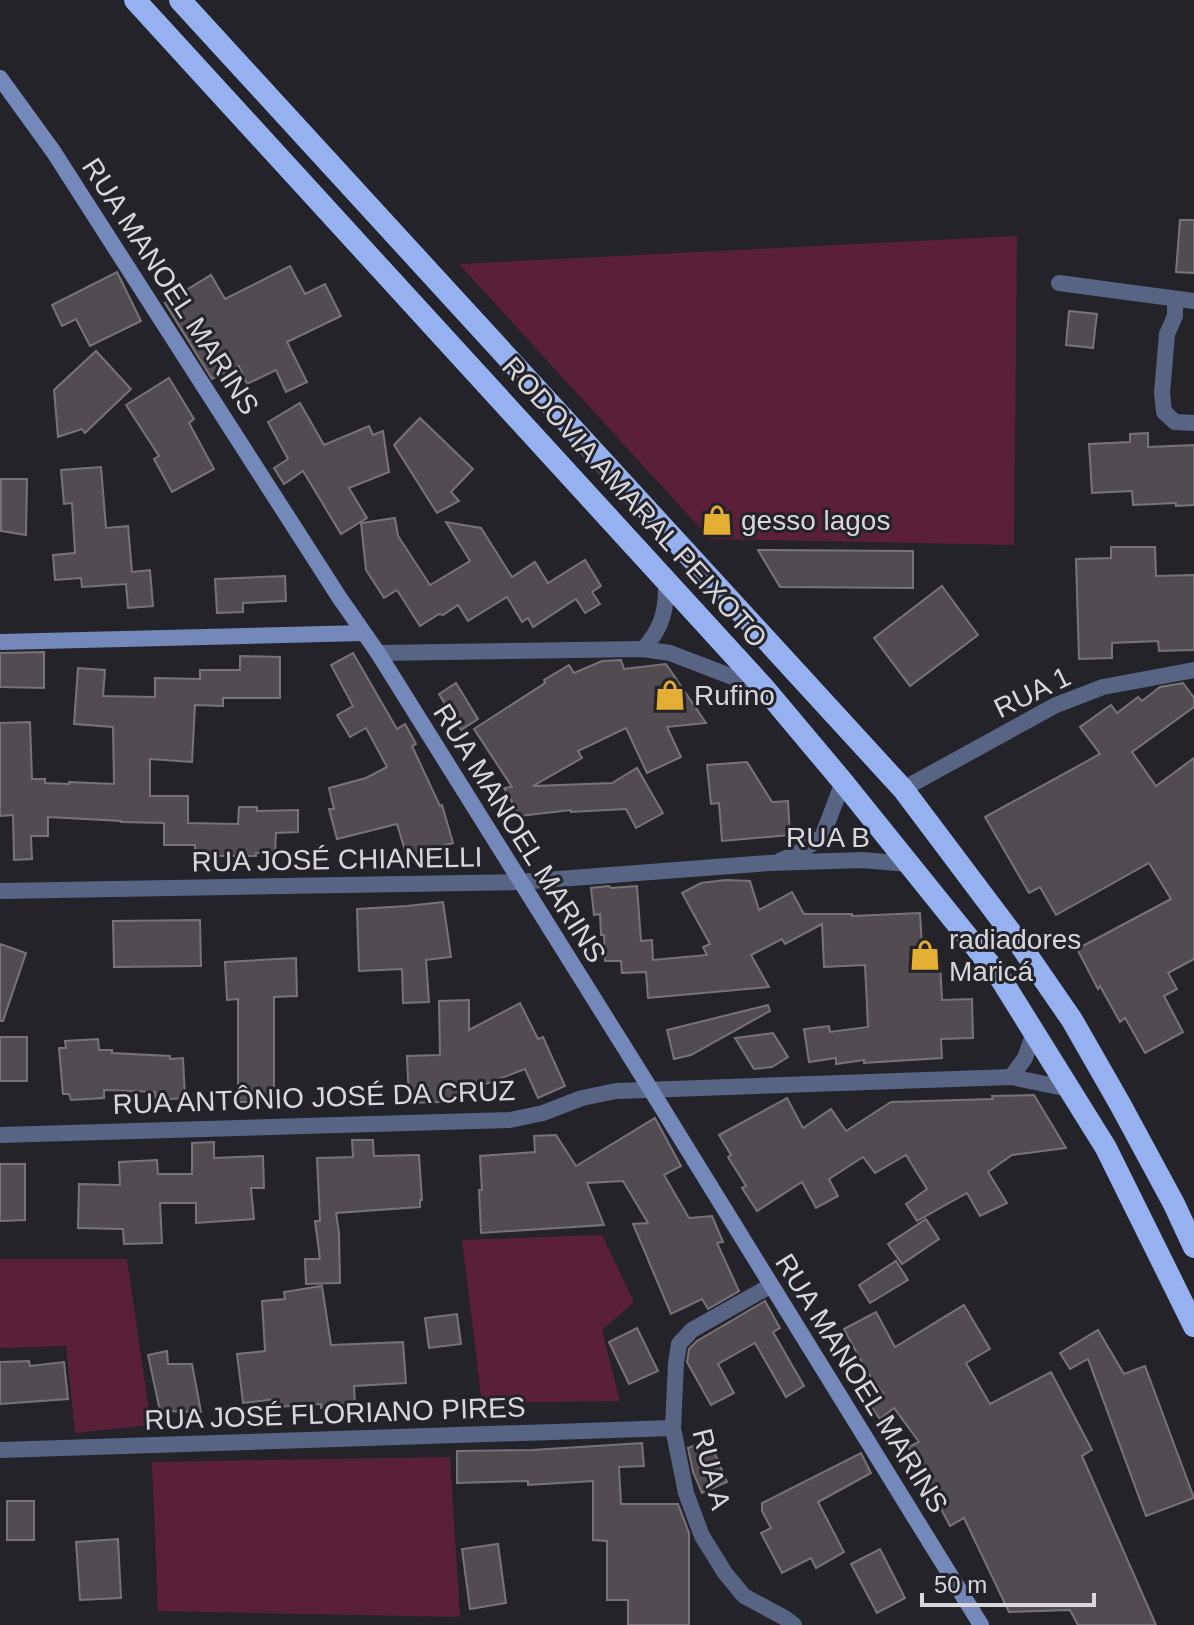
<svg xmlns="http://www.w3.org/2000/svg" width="1194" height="1625" viewBox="0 0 1194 1625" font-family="Arial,sans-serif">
<rect width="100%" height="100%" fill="#24232a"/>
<g fill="#5a2039">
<polygon points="1017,236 1014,545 710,539 459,264"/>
<polygon points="602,1235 634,1302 602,1330 620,1401 482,1403 462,1240"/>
<polygon points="0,1259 127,1259 151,1425 75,1433 66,1346 0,1348"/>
<polygon points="450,1457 460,1617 158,1611 152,1462"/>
</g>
<g fill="#524c52" stroke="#797379" stroke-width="2">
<polygon points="1180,220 1194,220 1194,273 1176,272"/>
<polygon points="290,266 305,294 325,284 341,316 287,342 307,382 286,392 276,370 247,384 239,366 212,379 165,303 211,275 225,299"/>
<polygon points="117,272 141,321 90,346 76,319 62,326 52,305"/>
<polygon points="1069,311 1097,314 1093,348 1066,345"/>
<polygon points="96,351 131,389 85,433 82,429 58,437 54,390"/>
<polygon points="169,378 194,419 189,423 214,469 172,492 154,459 159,456 126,405"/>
<polygon points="300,403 324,445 369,426 373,435 383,431 389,472 349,488 367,518 341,534 303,471 284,484 274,468 288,459 268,422"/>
<polygon points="420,418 473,469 451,492 459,501 437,513 394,445"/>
<polygon points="1148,433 1148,447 1194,445 1194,505 1176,506 1176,503 1133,505 1132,491 1092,493 1089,444 1130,442 1130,434"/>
<polygon points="101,467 106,528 128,526 132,572 150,570 153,606 128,608 126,584 82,587 81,578 55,580 53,555 75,553 72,503 64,504 61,470"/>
<polygon points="1,479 27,479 26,535 1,531"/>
<polygon points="395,518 398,536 430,585 470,561 446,522 481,528 512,577 535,562 548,583 585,560 601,586 592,592 600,604 585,613 576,599 533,627 528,618 522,622 507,597 468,621 458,605 443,615 439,614 420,626 397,590 384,598 366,570 361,523"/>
<polygon points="1111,547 1155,547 1156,576 1194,575 1194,650 1159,651 1158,641 1112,643 1112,658 1079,659 1076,559 1111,558"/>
<polygon points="758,550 913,551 913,588 780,587"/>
<polygon points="285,576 286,601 243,603 243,612 217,613 215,579"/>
<polygon points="942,586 978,635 910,686 874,638"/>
<polygon points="44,652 44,688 0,687 0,653"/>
<polygon points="353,653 397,729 405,724 416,744 412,746 440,806 442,805 453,843 407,857 397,824 337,839 329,809 334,809 329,788 366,778 387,767 366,728 350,737 337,715 353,706 331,665"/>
<polygon points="240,656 280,657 280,698 223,698 223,706 195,705 192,762 150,759 150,796 188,796 188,823 238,824 239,807 257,807 257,811 298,810 298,832 276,833 275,853 256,853 256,856 195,856 195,845 164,845 164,823 121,822 121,821 48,817 48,836 31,836 32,859 14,860 13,815 0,816 0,723 30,722 32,779 45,779 45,783 69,784 69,782 114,784 113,727 74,724 78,668 105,670 103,696 155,697 155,678 200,679 200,670 240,670"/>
<polygon points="621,660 624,669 666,664 706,723 667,727 681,757 647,773 626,728 578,751 582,758 533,786 612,783 637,768 663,813 636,828 626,809 571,812 571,810 520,816 504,788 512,787 474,729 545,683 544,680 569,665 574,673 602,661"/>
<polygon points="456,683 478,719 461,730 439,694"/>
<polygon points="1183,683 1194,698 1194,707 1132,752 1156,786 1194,758 1194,959 1168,973 1177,989 1164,996 1183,1032 1145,1053 1125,1018 1120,1022 1100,986 1098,989 1077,949 1171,899 1149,863 1056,915 1040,887 1029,893 985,817 1100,754 1080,727 1111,705 1117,713 1138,697 1142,701 1160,687"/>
<polygon points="747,762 772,802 788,801 790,835 722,841 719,803 711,804 707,765"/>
<polygon points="725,880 750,881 759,910 792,892 804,914 852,914 852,916 920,913 923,964 940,963 942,1000 972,999 973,1038 941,1039 942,1058 864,1063 864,1060 836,1064 836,1058 809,1062 804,1029 829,1026 830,1032 868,1027 865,965 824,967 822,924 785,944 782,939 751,955 769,987 648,998 646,972 622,973 621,961 605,961 604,935 601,935 600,914 594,915 591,888 609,886 611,888 637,886 641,941 652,940 653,960 707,955 703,947 710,944 682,893 701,883"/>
<polygon points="443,902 451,957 426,960 429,1002 403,1003 402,969 359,971 357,909 407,906"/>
<polygon points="200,920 201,966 114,967 113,921"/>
<polygon points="0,944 26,953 3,1021 0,1021"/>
<polygon points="296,958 297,996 274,997 274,1102 238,1102 238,999 227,1000 225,962"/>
<polygon points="469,1000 469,1030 520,1003 538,1039 543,1037 565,1086 538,1098 525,1069 439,1102 409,1103 407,1056 440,1055 439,1001"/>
<polygon points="768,1005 770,1011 691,1055 674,1059 667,1030"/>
<polygon points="773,1033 788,1057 772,1067 754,1069 735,1038"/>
<rect x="0" y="1037" width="27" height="44"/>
<polygon points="98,1039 99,1050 112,1050 112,1053 170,1056 170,1059 183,1058 185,1098 156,1100 155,1092 104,1090 104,1098 71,1100 69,1094 63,1094 59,1048 66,1048 65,1041"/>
<polygon points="1034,1095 1066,1148 1012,1155 988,1172 1007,1203 980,1216 967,1193 917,1221 906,1204 927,1189 906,1155 875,1173 863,1157 829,1179 838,1196 816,1208 802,1182 757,1211 742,1188 746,1186 728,1157 731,1155 719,1135 787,1098 803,1128 831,1109 846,1131 891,1102 993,1099 992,1096"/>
<polygon points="655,1118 681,1166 664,1175 689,1218 712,1216 723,1242 717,1243 739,1291 708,1309 702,1299 671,1314 633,1224 648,1223 623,1181 587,1183 604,1225 481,1233 479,1190 482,1190 480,1156 535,1152 534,1136 556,1135 576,1166"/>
<polygon points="352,1140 373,1140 374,1156 419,1155 422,1200 420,1200 420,1207 336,1213 339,1233 340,1283 306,1284 305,1259 320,1259 315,1221 320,1221 317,1158 353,1157"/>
<polygon points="214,1142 214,1158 263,1156 264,1188 251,1188 254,1219 196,1223 196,1203 160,1203 162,1243 124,1244 123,1229 78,1228 79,1184 120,1185 119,1162 157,1160 158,1174 192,1174 192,1143"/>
<polygon points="0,1164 25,1164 25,1220 0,1221"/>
<polygon points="926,1219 939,1239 902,1264 888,1244"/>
<polygon points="896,1261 908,1280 870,1303 859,1285"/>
<polygon points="322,1286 331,1345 403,1342 406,1383 354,1386 355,1406 321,1408 321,1404 276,1407 276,1399 243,1403 237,1354 265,1351 262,1301 285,1299 284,1292"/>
<polygon points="765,1301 780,1328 773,1332 804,1386 786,1397 755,1343 718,1364 734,1393 711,1405 687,1362 689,1349 697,1341"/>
<polygon points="964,1305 990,1349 966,1363 990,1404 1051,1372 1092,1450 1082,1456 1156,1625 1078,1625 1070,1610 1009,1612 964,1518 950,1526 908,1447 919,1442 894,1408 880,1419 869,1404 883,1393 867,1372 844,1329 876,1312 895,1347"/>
<polygon points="457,1314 461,1344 429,1348 425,1318"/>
<polygon points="637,1328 658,1371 629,1384 609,1342"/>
<polygon points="1098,1330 1124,1374 1145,1366 1194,1498 1146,1516 1088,1359 1070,1369 1060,1353"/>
<polygon points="167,1351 168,1364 192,1364 201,1412 160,1411 148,1355"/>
<polygon points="29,1361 30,1366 64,1362 68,1399 0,1404 0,1362"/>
<polygon points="709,1440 727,1482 702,1493 693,1472 688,1448"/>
<polygon points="642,1443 644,1466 619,1467 621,1504 678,1504 689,1533 689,1625 628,1625 628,1600 607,1600 607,1541 593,1540 593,1481 528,1485 528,1481 457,1483 457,1451 532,1450"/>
<polygon points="861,1453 871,1473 818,1502 844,1552 816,1568 811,1558 782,1573 761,1533 771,1528 762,1511 762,1503"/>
<rect x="7" y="1501" width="27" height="39"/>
<polygon points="118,1539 121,1598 80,1600 76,1542"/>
<polygon points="498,1544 506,1603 470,1609 462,1549"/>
<polygon points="880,1549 905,1598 877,1613 851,1564"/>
</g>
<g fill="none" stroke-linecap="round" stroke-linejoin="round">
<g stroke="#576483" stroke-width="16">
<polyline points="1059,283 1194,301"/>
<polyline points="1175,299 1175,316 1167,334 1162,393 1164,412 1175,422 1194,423"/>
<path d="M643,649C663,628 667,608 666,579"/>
<polyline points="378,653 643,649 670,653 761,688"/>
<polyline points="903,789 1056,705 1103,687 1194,670"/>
<polyline points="781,860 795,855 822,837 843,782"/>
<polyline points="0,891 519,882 769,863 862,860 909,864"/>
<polyline points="1011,1077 1025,1058 1034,1032"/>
<polyline points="0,1135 510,1120 543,1113 582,1098 616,1091 1011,1077 1069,1089"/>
<polyline points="770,1286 692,1330 679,1344 676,1363 673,1428 686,1493 702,1536 725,1573 744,1596 785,1618 794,1625"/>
<polyline points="0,1450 673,1428"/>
</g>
<g stroke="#7488ba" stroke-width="16">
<polyline points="0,78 53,151 339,597 378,653 651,1090 981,1625"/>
<polyline points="0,642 363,633"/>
</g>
<g stroke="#96b1f0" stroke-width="22">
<polyline points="135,0 765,689 843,782 999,976 1106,1148 1194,1326"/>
<polyline points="180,0 903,789 1021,946 1072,1020 1120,1104 1174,1204 1194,1247"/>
</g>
</g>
<defs>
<symbol id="shop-bare" viewBox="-9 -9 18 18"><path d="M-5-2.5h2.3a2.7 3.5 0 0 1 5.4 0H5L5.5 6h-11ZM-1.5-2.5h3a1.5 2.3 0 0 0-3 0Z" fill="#e2af34" stroke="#24232a" stroke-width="2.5" paint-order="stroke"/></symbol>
</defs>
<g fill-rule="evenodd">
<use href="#shop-bare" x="695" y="498" width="44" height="44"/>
<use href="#shop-bare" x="648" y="673" width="44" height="44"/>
<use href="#shop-bare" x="903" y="933" width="44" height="44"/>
</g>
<g text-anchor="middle" stroke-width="6" stroke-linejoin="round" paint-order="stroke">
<g font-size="28" fill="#d8d7db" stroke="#24232a">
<text transform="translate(171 286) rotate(57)" y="10">RUA MANOEL MARINS</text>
<text transform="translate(635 502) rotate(48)" y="10">RODOVIA AMARAL PEIXOTO</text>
<text transform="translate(1032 692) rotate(-26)" y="10">RUA 1</text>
<text transform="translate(520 833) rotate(58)" y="10">RUA MANOEL MARINS</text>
<text x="828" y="847">RUA B</text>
<text transform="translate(337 859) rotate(-1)" y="10">RUA JOSÉ CHIANELLI</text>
<text transform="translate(314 1097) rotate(-2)" y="10">RUA ANTÔNIO JOSÉ DA CRUZ</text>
<text transform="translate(862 1383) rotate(58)" y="10">RUA MANOEL MARINS</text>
<text transform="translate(335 1413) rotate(-2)" y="10">RUA JOSÉ FLORIANO PIRES</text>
<text transform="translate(712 1469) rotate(76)" y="10">RUA A</text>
</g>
<g font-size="28" fill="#d8d7db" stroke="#24232a" text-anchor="start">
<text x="741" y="530">gesso lagos</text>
<text x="694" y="705">Rufino</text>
<text x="949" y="949">radiadores<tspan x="949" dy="32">Maricá</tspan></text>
</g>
</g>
<path d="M922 1593v12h172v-12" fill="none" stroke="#d8d7db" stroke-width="4"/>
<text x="934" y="1593" font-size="24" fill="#d8d7db" stroke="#24232a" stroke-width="6" paint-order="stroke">50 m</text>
</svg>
